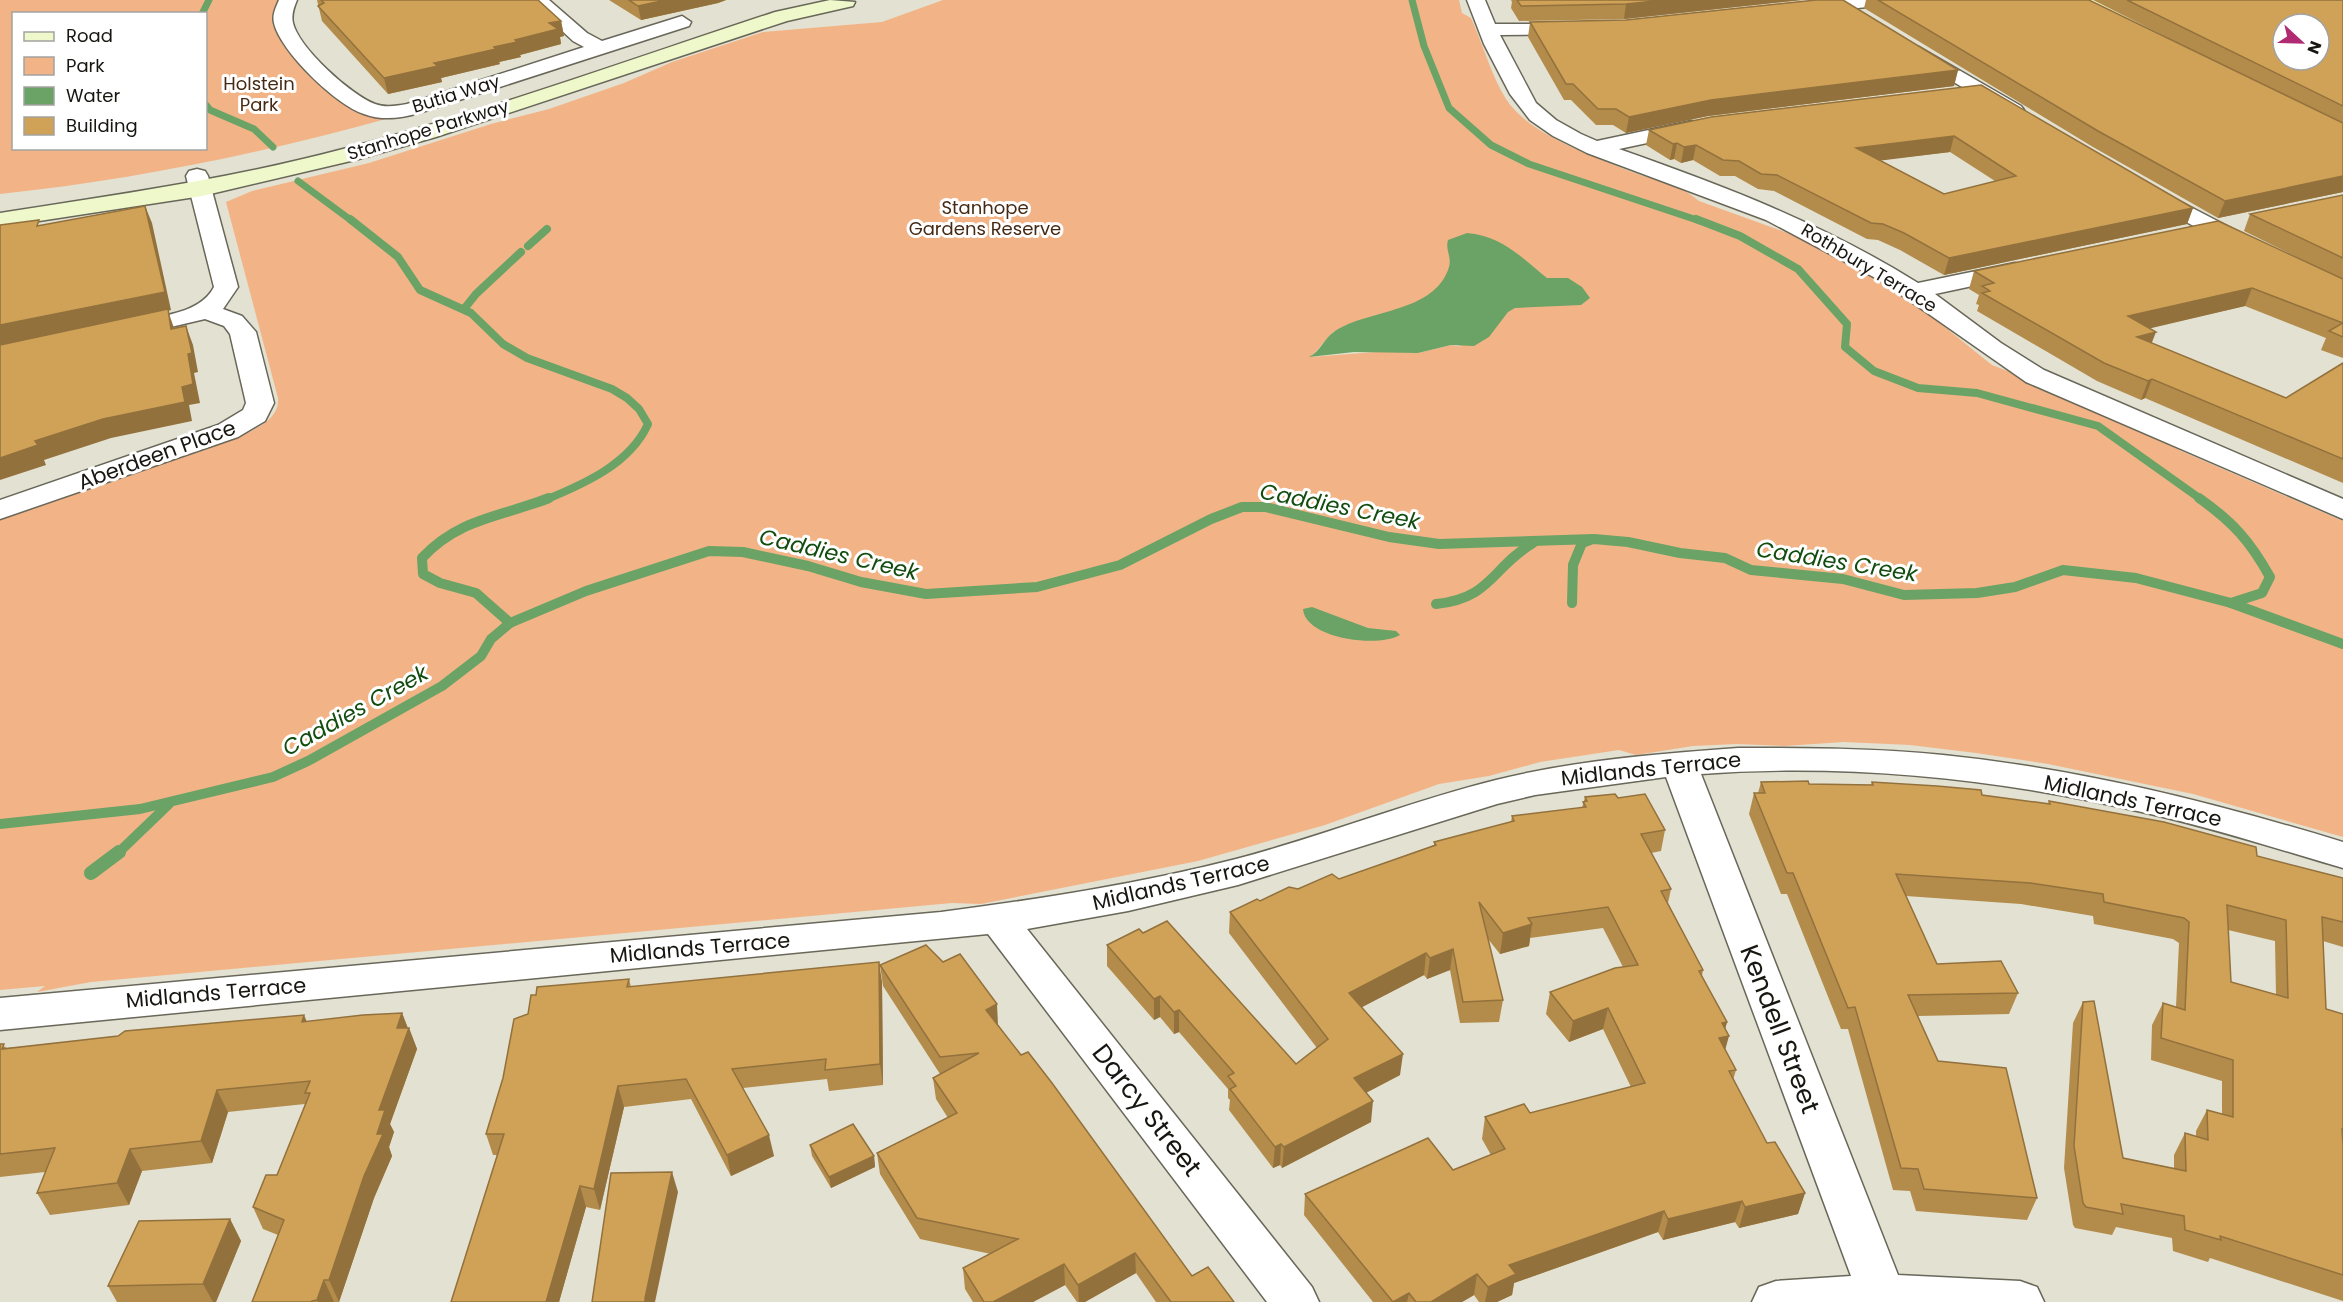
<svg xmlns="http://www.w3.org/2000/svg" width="2343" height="1302" viewBox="0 0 2343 1302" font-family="Poppins,sans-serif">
<rect width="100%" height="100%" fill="#e3e1d1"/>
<g fill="#f2b487" fill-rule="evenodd">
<path d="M0,0H279L273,21C286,53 328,99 360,112C370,116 382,116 393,117C264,153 133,180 0,194ZM14,14H206V148H14Z"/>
<path d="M943,0H1459L1462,13L1471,18C1483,44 1491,75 1506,99C1529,135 1594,156 1632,172C1655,181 1680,184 1699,201L1807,240L1874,277L1926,312L1992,365L2036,382L2153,434L2181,451L2343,521V837L2193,794L2048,764L1976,753L1910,745L1844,742L1784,746L1737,744L1693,746L1636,755L1619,750L1540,762L1489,776L1439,784L1325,825L1198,861L981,904L952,903L91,982L37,992L45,986L0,990V520L232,439C250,432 280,421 278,398L226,202L252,191L369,163L491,124L549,109L624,83L672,62L763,32L882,22ZM1383,314L1462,347L1451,345L1418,353L1388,351L1311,357L1333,332Z"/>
</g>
<g fill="#6aa365">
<path d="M1467,233C1502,236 1521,257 1547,278H1568L1582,287L1590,298L1581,305L1515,308L1508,312L1489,337L1474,346L1451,345L1418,353L1354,352L1309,357C1321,351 1324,338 1335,331C1369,309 1435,313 1449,267C1452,257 1445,250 1448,240Z"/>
<path d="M1312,607L1368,628L1396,631L1400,635C1379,648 1305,639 1303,609Z"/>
</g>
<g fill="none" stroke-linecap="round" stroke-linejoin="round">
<g stroke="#6aa365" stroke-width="7">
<polyline points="1412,0 1424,46 1449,108 1491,145 1529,164 1700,221"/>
<polyline points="202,14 209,0"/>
<polyline points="206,105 210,110 254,129 273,147"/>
<polyline points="298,181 352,221"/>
</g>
<g stroke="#6aa365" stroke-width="8">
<path d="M350,219L398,257L420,290L471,313L503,344L527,358L612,389L627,398L639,409L648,424C630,464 584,484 545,500"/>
<polyline points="1696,219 1740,236 1798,269 1847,324 1845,347 1874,371 1918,388 1977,393 2098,426 2202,500"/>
<polyline points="528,246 547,229"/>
<polyline points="464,309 476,294 521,252"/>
</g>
<g stroke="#6aa365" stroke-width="10">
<path d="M2199,498C2233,522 2250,541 2270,577L2262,593L2231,603"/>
<polyline points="1572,603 1573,565 1582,543 1590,540"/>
<path d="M1436,604C1492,598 1491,568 1533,543"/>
<path d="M510,623L476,593L440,583L423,574L422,558C459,518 501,517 549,498"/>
<polyline points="0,824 140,809 273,777 308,761 442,686 481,656 491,639 510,623 586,591 709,551 743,552 808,566 861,582 926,594 1037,587 1120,565 1211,519 1242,507 1265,507 1389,537 1439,544 1594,539 1628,542 1680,553 1725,558 1751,570 1843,579 1904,595 1977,593 2015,587 2063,570 2136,578 2231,603 2343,644"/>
<polyline points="117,854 169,804"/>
</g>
<polyline stroke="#6aa365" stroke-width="14" points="91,873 119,852"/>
<defs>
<g id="minor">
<path d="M279,0H297C294,7 291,15 293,23C299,48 351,95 375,104C385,108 397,106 407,104L584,47L573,41L529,0H549L587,33L602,41L682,16L691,22L689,26L419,113C401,118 383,121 364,114C337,106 280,51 274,23C272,15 276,7 279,0Z"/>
<path d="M1467,0H1485L1495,24H1580L1583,28L1580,32L1573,34L1500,35L1536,103L1556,120L1581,134L1597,141L1691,121L1699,122L1702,127L1699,132L1619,149C1724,186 1822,223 1918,283L2015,263L2024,265L2027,270L2024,275L1935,294L2001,343L2044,370L2343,499V519L2026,382L1883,282L1766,220L1587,153L1553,136L1530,120L1510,94L1484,44Z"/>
<polygon points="1826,0 1885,0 1876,6 1804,14 1795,8 1797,4"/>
<polygon points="1919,47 2021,106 2024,110 2021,114 2007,114 1912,57 1909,53"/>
<path d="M197,169L205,171L208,176L238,287L223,309L242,316L256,332L274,403L265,421L238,437L0,519V500L218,425L243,410L246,403L230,334L224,326L205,319L128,337L119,334L115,329L119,324C148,316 198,318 214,287L186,176L189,171Z"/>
<polygon points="2150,186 2252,239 2256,244 2252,249 2236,249 2142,198 2139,193 2142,188"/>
<path d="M1738,748C1807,748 1875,748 1943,755C2080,769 2212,802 2343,842V868C2278,849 2213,828 2146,813C2002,779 1849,763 1701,774L1898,1275L2020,1281L2037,1287L2044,1302H1752L1759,1287L1776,1281L1851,1276L1666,777L1535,795L1497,804L1238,885L1128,911L1027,929L1312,1287L1319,1302H1267L988,934L0,1030V998L941,912C1040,899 1139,884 1236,859C1324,836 1408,802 1496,780C1576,760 1657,754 1738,748Z"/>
</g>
<g id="secondary">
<path d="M830,0L855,2L853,6L787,21L436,137L355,160L202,196L0,227V213C115,195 230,179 343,149C489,111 632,59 775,12Z"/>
<polygon points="2089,0 2112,0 2244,69 2247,73 2244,77 2230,77 2091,4"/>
</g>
</defs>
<use href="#minor" stroke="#696759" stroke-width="3"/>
<use href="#secondary" stroke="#696759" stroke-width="3"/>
<use href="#minor" fill="#fff" fill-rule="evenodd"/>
<use href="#secondary" fill="#eef8ca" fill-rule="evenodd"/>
</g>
<g fill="#b38b4b" fill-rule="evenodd">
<polygon points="317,0 538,0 561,21 564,36 560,37 561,44 520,55 521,57 499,62 500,64 441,78 442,82 388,94 322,21"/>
<polygon points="609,0 726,0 718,3 641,20"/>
<polygon points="1511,0 1802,0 1624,19 1519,21 1511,8 1512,2"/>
<polygon points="1866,0 2089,0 2206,57 2093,0 2343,0 2343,192 2218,218 2093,147 1864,8"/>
<polygon points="1626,20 1958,70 1954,86 1708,116 1626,133 1613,125 1596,125 1571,100 1564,100 1528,37 1530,22"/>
<path d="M1981,85L2193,208L2187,224L1944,275L1900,250L1878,240L1867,239L1774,191L1758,189L1735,176H1720L1693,160L1681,163L1674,159L1670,160L1646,145L1649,130ZM1950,152L1995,181L1944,194L1880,160Z"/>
<polygon points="2343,195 2343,358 2321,350 2326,338 2245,306 2149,328 2152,343 2286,398 2343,363 2343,483 2145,398 2141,400 2097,381 1977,311 1979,305 1976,304 1979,295 1969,289 1974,271 2311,264 2244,231 2250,214"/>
<path d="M1761,782L1809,784L1871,785L1872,782L1982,795L2048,804L2049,801L2257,856L2343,878V947L2323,941L2326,1009L2343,1014V1301L2210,1258L2208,1262L2173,1251L2172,1238L2116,1227L2112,1235L2075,1228L2073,1225L2064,1168L2073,1023L2083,1002L2123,1158L2174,1168V1155L2185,1133L2196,1136V1131L2207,1110L2222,1114V1081L2151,1060L2152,1025L2163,1003L2176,1007L2179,943L2173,939L2094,924L2093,916L2021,904L1906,896L1937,964L2018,993L2009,1014L1918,1016L1938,1061L2037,1198L2027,1220L1916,1211L1910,1191L1893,1190L1848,1029H1841L1787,894H1781L1749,814L1754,793H1758ZM2228,930L2275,941L2276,995L2231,982Z"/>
<polygon points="1585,797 1618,798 1665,830 1661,851 1651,853 1671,889 1668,903 1703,970 1702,976 1727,1022 1725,1029 1725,1049 1736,1070 1733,1080 1767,1143 1805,1193 1798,1214 1739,1228 1735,1222 1663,1240 1658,1232 1514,1283 1512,1295 1497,1302 1479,1302 1474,1295 1462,1302 1373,1302 1304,1215 1305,1194 1453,1170 1491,1155 1482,1139 1485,1117 1530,1113 1631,1087 1603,1029 1569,1042 1546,1014 1550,992 1623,967 1603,928 1530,938 1529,946 1500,954 1488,939 1503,1000 1499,1022 1460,1023 1450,970 1427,979 1424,975 1361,1007 1400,1075 1366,1093 1371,1122 1282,1168 1280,1165 1273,1168 1229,1110 1230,1100 1228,1098 1228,1089 1179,1032 1174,1034 1160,1017 1154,1020 1107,966 1107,945 1143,933 1296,1064 1317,1048 1229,933 1230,912 1260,901 1298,889 1339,879 1434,845 1434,842 1511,822 1512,816 1582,808"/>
<polygon points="943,962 998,1025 1192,1276 1234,1302 1156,1302 1136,1273 1085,1302 1077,1302 1065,1285 1033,1302 973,1302 965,1289 963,1268 991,1254 920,1239 880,1174 877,1153 948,1118 936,1099 933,1078 940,1074 883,986 880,965"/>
<polygon points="629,979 631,987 882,982 883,1085 829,1091 827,1079 743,1088 774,1156 731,1176 691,1099 624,1107 600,1210 586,1207 559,1302 451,1302 497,1155 493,1155 486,1134 528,1014 536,995"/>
<polygon points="402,1013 408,1028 409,1028 417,1049 390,1124 394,1132 389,1147 392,1156 374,1198 339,1302 252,1302 278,1235 263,1229 253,1207 277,1175 305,1104 228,1112 212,1163 142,1171 129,1205 50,1215 37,1193 45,1172 0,1177 0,1044 7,1048"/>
<polygon points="810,1145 874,1156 875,1167 831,1188 812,1156"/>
<polygon points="230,1219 241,1241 216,1302 117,1302 108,1286"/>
</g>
<g fill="#92713d">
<polygon points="666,0 726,0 718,3 641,20 638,6"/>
<polygon points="1665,0 1802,0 1624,19 1626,4"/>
<polygon points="561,21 564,36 560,37 561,44 520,55 521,57 499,62 500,64 441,78 442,82 388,94 384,78 434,63 494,47 515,40 549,23"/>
<polygon points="1958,70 1954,86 1708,116 1626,133 1629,117 1711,100"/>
<polygon points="1954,136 1950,152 1853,164 1856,148"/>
<polygon points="1677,143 1674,159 1670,160 1673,144"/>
<polygon points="1696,145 1693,160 1681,163 1684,147"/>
<polygon points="2343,176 2343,192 2218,218 2225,201"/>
<polygon points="145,206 152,223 171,310 168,311 174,328 178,348 0,345 0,325"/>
<polygon points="2193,208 2187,224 1944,275 1949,258"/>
<polygon points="2252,288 2245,306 2122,335 2128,316"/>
<polygon points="186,326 193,345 198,372 194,373 200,403 189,405 192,421 111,438 44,460 46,465 0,480 0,458 35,441 182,387 188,354"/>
<polygon points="2156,332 2149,350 2137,337"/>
<polygon points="2152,379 2145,398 2141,400 2148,381"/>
<polygon points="1532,924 1529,946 1500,954 1503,933"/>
<polygon points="1453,949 1450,970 1427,979 1430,958"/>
<polygon points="1426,953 1424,975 1347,1015 1349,993"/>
<polygon points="879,962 882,982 883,1085 880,1064"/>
<polygon points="1160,996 1160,1017 1154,1020 1154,999"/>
<polygon points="997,1004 998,1025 987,1030 986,1010"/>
<polygon points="1608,1008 1603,1029 1569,1042 1573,1021"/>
<polygon points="1179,1010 1179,1032 1174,1034 1174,1012"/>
<polygon points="402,1013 408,1029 409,1028 417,1049 390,1124 394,1132 389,1147 392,1156 374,1198 339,1302 329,1280 377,1134 379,1110 397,1028"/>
<polygon points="304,1015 313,1036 302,1022"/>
<polygon points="1727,1022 1723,1037 1729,1036 1723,1058 1713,1059 1722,1023"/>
<polygon points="1403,1054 1400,1075 1352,1100 1354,1078"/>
<polygon points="618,1086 624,1107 600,1210 594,1189"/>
<polygon points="217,1090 228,1112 212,1163 201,1141"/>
<polygon points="1373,1101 1371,1122 1282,1168 1284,1147"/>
<polygon points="769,1135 774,1156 731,1176 727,1155"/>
<polygon points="1281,1144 1280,1165 1273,1168 1275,1147"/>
<polygon points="130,1149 142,1171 129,1205 117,1183"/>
<polygon points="874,1156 875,1167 831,1188 829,1177"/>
<polygon points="672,1172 678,1192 655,1302 645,1302 645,1298"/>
<polygon points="580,1186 586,1207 559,1302 546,1302"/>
<polygon points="1805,1193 1798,1214 1739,1228 1745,1207"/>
<polygon points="1742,1201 1735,1222 1663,1240 1668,1219"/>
<polygon points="1664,1211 1658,1232 1514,1283 1512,1295 1497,1302 1485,1302 1488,1287 1509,1265"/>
<polygon points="230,1219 241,1241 216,1302 213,1302 203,1284"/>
<polygon points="1135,1253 1136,1273 1085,1302 1079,1302 1078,1285"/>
<polygon points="1064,1264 1065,1285 1033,1302 993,1302"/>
<polygon points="1477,1274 1474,1295 1462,1302 1431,1302"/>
<polygon points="324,1280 334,1302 318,1302 317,1300"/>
<polygon points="1409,1293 1407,1302 1393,1302"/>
</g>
<g fill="#d0a257" stroke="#92713d" stroke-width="1.5" fill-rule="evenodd">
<polygon points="321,0 538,0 561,21 549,23 558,29 515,40 517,42 494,47 496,49 434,63 438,66 384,78 318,6 324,3"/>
<polygon points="629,0 666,0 638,6"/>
<polygon points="1517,0 1665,0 1626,4 1521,6"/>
<polygon points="1816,0 1843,0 1958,70 1711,100 1629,117 1616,109 1598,109 1573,84 1566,84 1530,22 1626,20"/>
<polygon points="1878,0 2089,0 2343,123 2343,176 2225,201 2098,131"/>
<path d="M2127,0H2343V106ZM2283,24H2319V60H2283Z"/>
<path d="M1981,85L2193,208L1949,258L1904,233L1883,224L1871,223L1777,175L1761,174L1739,161L1723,160L1696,145L1684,147L1677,143L1673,144L1649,130L1711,117ZM1954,136L2016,176L1944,194L1856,148Z"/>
<polygon points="2343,195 2343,258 2250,214"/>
<polygon points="145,206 165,292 0,325 0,225 39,220 37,226"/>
<polygon points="2218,221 2343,279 2343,337 2329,331 2343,323 2252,288 2128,316 2156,332 2137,337 2286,398 2343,363 2343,459 2152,379 2148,381 2104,363 1982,293 1990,291 1982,286 1994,283 1974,271"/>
<polygon points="168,309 171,329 186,326 192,353 188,354 193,384 182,387 185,402 103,419 35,441 38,445 0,458 0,345"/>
<path d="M1808,781L1809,784L1873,785L1872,782L1937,786L1981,790L1982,795L2050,804L2049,801L2164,822L2256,847L2257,856L2343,878V922L2322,917L2326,1009L2343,1014V1129H2342L2343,1145V1275L2220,1236L2221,1240L2185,1230L2184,1216L2121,1204L2123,1214L2086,1207L2083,1203L2074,1146L2083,1002L2094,1001L2123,1158L2186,1171L2185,1133L2208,1140L2207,1110L2233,1117V1060L2161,1038L2163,1003L2185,1010L2189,922L2184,918L2104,902L2103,894L2030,883L1896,874L1937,964L2001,961L2018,993L1908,995L1938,1061L2006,1068L2037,1198L1924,1189L1918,1169L1901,1168L1855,1007L1848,1008L1793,873H1787L1754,793H1765L1761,782ZM2227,905L2286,920L2288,998L2231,982Z"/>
<polygon points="1615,794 1618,798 1645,794 1665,830 1641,834 1671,889 1661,891 1703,970 1699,971 1727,1022 1722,1023 1729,1036 1719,1038 1736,1070 1729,1071 1767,1143 1775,1142 1805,1193 1745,1207 1742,1201 1668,1219 1664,1211 1509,1265 1516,1274 1488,1287 1477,1274 1431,1302 1416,1302 1409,1293 1393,1302 1305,1194 1428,1138 1453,1170 1505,1149 1485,1117 1524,1104 1530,1113 1645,1083 1608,1008 1573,1021 1550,992 1615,968 1638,965 1608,907 1528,918 1532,924 1503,933 1479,902 1503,1000 1463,1002 1453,949 1430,958 1426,953 1349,993 1403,1054 1354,1078 1373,1101 1284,1147 1281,1144 1275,1147 1230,1089 1236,1086 1228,1076 1234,1073 1179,1010 1174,1012 1160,996 1154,999 1107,945 1139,929 1143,933 1167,921 1296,1064 1328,1039 1230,912 1257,899 1260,901 1289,887 1298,889 1332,874 1339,879 1436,845 1434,842 1514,821 1512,816 1586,807 1583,802 1587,801 1585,797"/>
<polygon points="926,945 943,962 960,954 997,1004 986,1010 1021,1055 1028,1052 1052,1083 1192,1276 1208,1267 1234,1302 1171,1302 1135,1253 1078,1285 1064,1264 993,1302 984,1302 963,1268 1018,1239 917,1218 877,1153 957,1113 933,1078 979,1053 940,1057 880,965"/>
<polygon points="879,962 880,1064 825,1070 826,1059 732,1069 769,1135 727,1155 686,1079 618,1086 594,1189 580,1186 546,1302 451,1302 504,1134 486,1134 503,1078 514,1019 528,1014 531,995 536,995 537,987 629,979 627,987"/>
<polygon points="402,1013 397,1028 409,1028 379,1110 385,1110 377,1134 383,1134 364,1176 329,1280 324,1280 317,1300 312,1301 311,1302 252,1302 284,1220 253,1207 266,1175 277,1175 310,1093 305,1093 310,1081 217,1090 201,1141 130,1149 117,1183 37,1193 55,1148 0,1154 0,1044 4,1044 2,1049 118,1036 125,1031 304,1015 302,1022 363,1015"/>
<polygon points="853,1124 874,1156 829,1177 810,1145"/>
<polygon points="672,1172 645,1298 645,1302 592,1302 611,1173"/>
<polygon points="230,1219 203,1284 108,1286 139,1221"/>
</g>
<g text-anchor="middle" stroke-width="6" stroke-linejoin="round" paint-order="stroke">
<g font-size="18" fill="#462a13" stroke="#fff">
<text x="259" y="90">Holstein<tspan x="259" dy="21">Park</tspan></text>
<text x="985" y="214">Stanhope<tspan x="985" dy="21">Gardens Reserve</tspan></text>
</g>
<g font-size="18" fill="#171611" stroke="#fff">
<text transform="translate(456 94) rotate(-17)" y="6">Butia Way</text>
<text transform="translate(428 130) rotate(-17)" y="6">Stanhope Parkway</text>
<text transform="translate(1869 268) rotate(31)" y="6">Rothbury Terrace</text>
</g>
<g font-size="21" fill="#171611" stroke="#fff">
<text transform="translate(157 455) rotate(-20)" y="7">Aberdeen Place</text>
<text transform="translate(1651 769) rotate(-6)" y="7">Midlands Terrace</text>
<text transform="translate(2133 801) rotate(12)" y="7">Midlands Terrace</text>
<text transform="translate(1181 883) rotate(-13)" y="7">Midlands Terrace</text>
<text transform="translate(700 948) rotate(-5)" y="7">Midlands Terrace</text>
<text transform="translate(216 993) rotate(-5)" y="7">Midlands Terrace</text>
</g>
<g font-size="22" font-style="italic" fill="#124d0f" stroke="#fff">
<text transform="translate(1340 506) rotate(11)" y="8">Caddies Creek</text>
<text transform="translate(839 554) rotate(13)" y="8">Caddies Creek</text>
<text transform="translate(1837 561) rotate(9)" y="8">Caddies Creek</text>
<text transform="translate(355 710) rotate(-29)" y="8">Caddies Creek</text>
</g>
<g font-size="26" fill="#171611" stroke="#fff">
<text transform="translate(1780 1029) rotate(69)" y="9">Kendell Street</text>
<text transform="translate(1147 1110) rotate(52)" y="9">Darcy Street</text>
</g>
</g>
<rect x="12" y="12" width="195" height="138" fill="#ffffff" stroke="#a2a2a0" stroke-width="1.5"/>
<rect x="24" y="32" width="30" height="9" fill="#eef8ca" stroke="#a2a2a0" stroke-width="1.5"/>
<text x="66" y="42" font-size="18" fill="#171611">Road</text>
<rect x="24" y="57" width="30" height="18" fill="#f2b487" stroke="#a2a2a0" stroke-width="1.5"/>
<text x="66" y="72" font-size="18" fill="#171611">Park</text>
<rect x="24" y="87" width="30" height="18" fill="#6aa365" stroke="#a2a2a0" stroke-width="1.5"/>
<text x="66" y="102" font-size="18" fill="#171611">Water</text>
<rect x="24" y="117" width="30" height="18" fill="#d0a257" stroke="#a2a2a0" stroke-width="1.5"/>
<text x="66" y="132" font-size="18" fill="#171611">Building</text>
<g transform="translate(2301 42) rotate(112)"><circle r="28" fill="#ffffff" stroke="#a2a2a0" stroke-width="1.5"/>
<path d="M0-4.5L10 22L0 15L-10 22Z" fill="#b02b72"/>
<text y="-9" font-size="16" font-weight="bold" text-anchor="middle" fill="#171611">N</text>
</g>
</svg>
